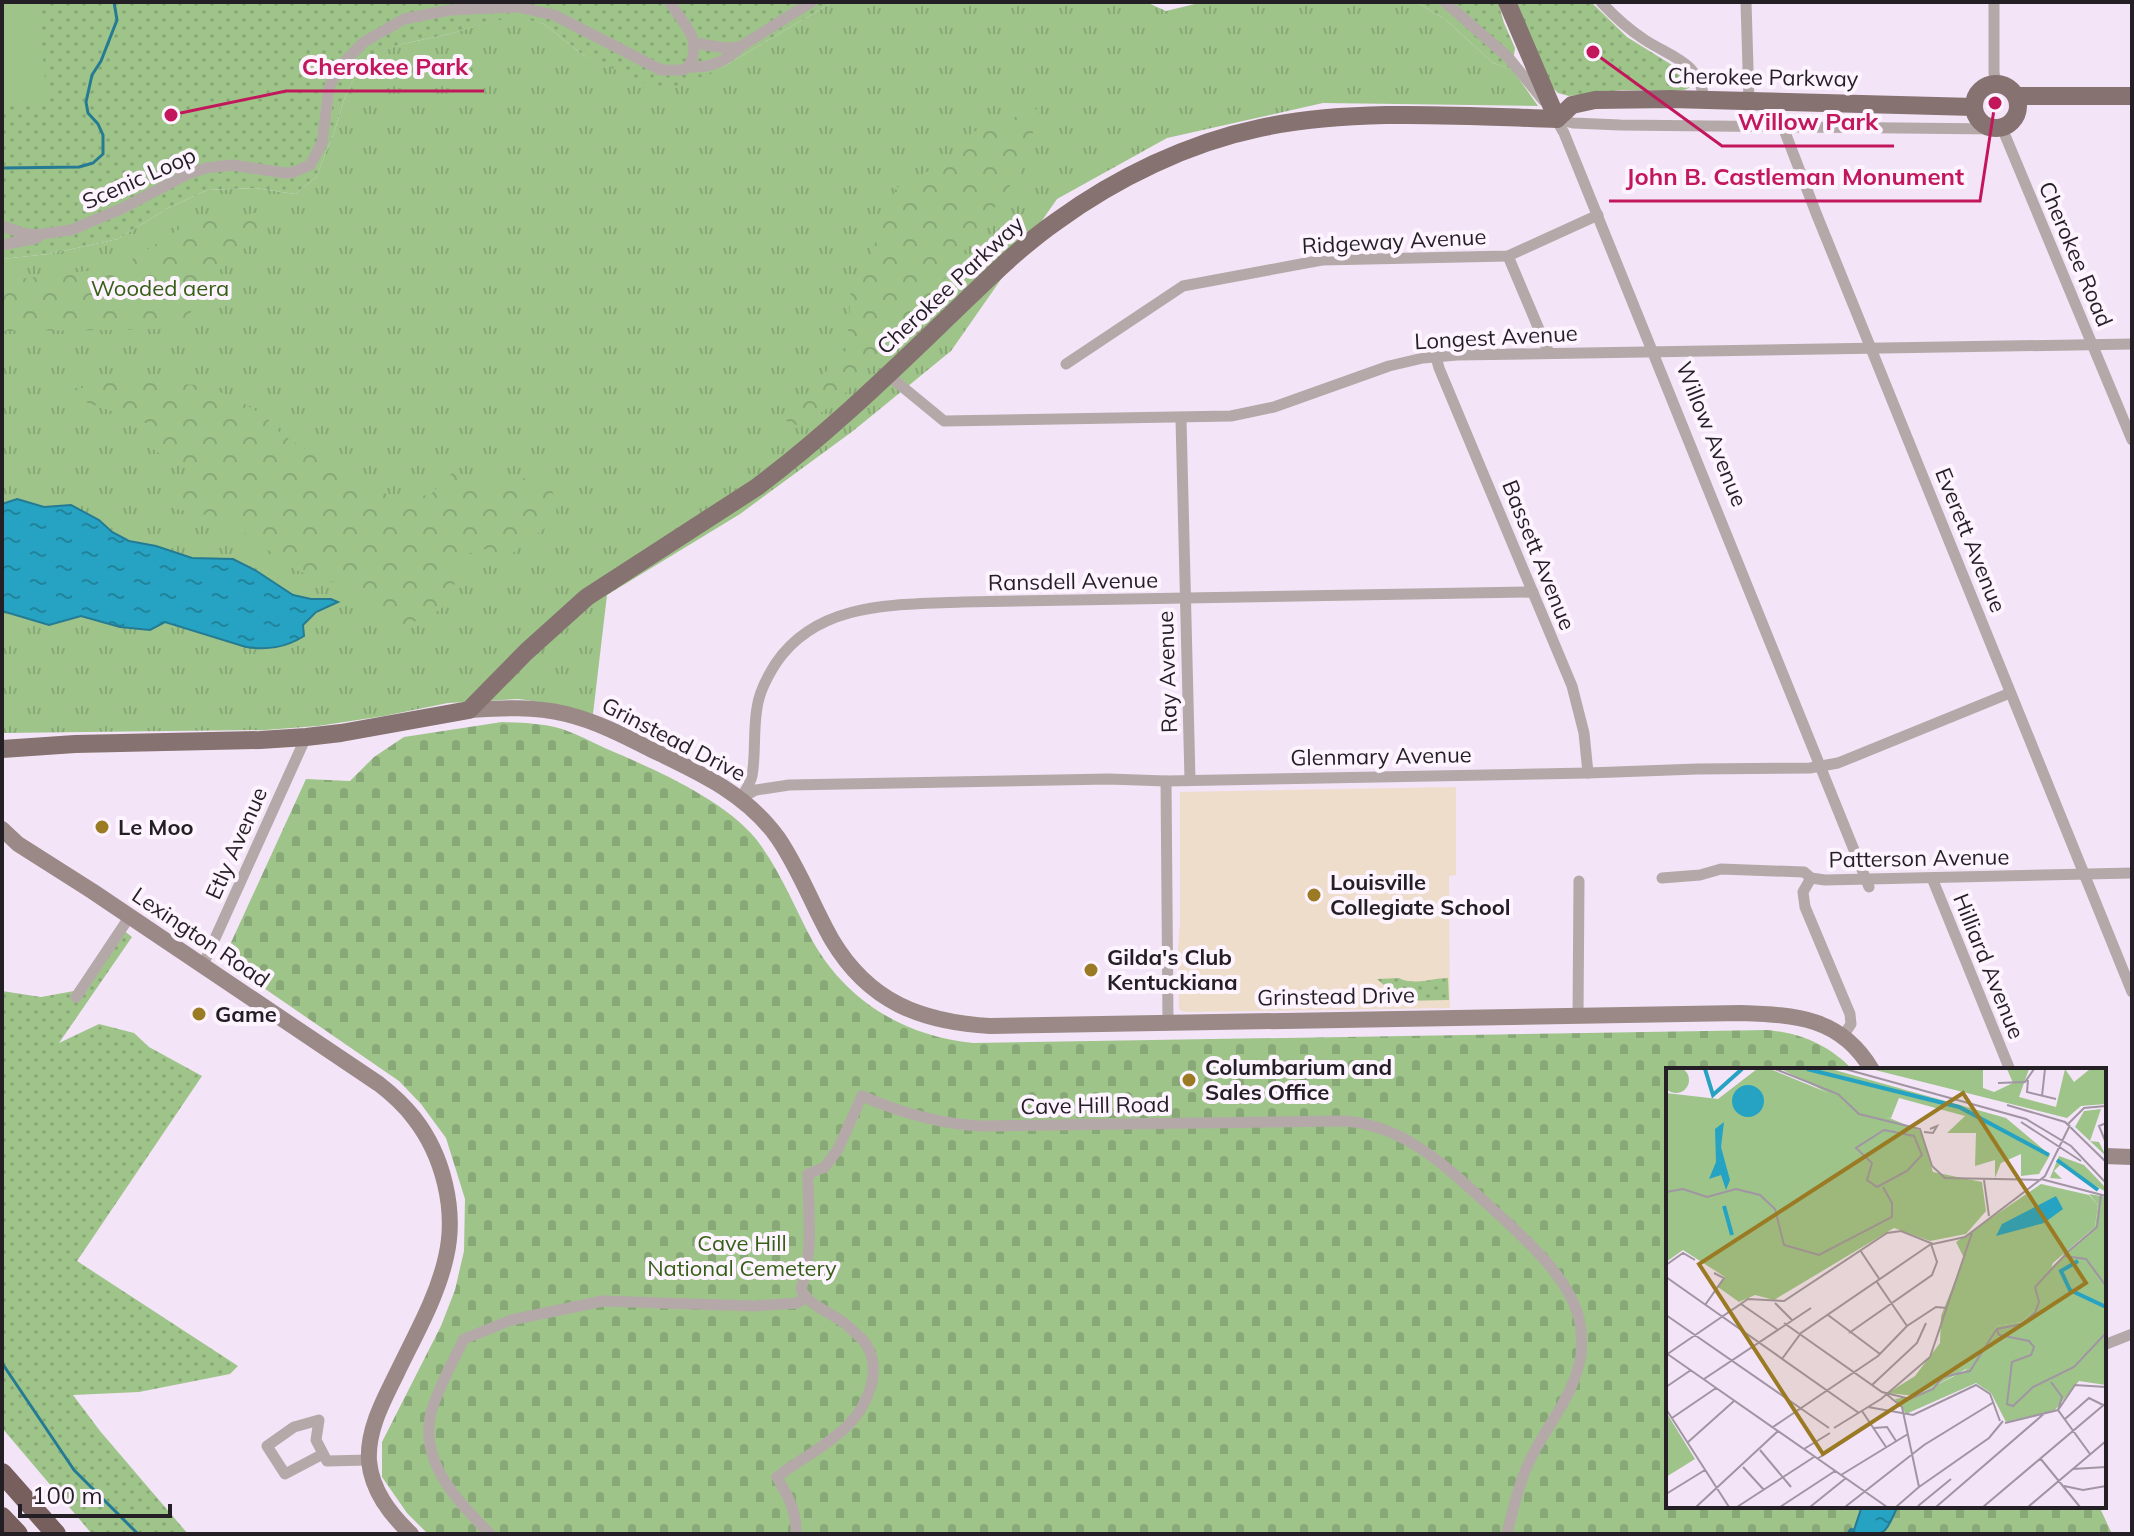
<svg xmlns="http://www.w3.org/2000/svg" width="2134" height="1536" viewBox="0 0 2134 1536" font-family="Mulish,sans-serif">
<defs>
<pattern id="grass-tufts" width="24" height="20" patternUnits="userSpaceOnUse" patternTransform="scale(2)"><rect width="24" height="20" fill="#9ec48a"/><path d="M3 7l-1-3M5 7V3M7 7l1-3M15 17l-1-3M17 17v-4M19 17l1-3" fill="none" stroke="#88a877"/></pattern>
<pattern id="forest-crowns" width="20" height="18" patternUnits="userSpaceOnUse" patternTransform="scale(2)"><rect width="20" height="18" fill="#9ec48a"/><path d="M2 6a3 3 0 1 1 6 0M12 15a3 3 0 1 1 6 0" fill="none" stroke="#88a877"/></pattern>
<pattern id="cemetery-stones" width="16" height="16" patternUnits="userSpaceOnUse" patternTransform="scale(2)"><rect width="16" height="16" fill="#9ec48a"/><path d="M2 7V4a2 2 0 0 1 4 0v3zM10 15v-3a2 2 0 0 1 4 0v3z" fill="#88a877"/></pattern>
<pattern id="park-dots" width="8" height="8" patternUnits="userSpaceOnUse" patternTransform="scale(2)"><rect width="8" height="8" fill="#9ec48a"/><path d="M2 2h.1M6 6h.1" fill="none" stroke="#88a877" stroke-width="1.8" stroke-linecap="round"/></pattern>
<pattern id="water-ripples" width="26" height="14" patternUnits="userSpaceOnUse" patternTransform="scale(2)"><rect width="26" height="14" fill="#26a3c2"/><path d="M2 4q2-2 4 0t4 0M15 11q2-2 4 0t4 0" fill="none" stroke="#21849d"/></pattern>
</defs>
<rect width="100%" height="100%" fill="#f4e4f7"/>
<polygon fill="#efddcc" points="1456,787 1456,875 1449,876 1450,1008 1186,1012 1181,1011 1179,1008 1178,949 1180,923 1180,792"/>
<polygon fill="url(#grass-tufts)" points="833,2 1146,2 1166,11 1203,2 1416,2 1445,19 1493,63 1512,69 1538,106 1323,103 1167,138 1057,199 951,351 853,431 740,514 607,595 593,714 549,703 518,699 448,703 384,716 318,726 265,730 2,733 2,259 49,254 118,239 168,208 207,190 255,188 295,194 316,177 334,133 345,97 363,58 402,44 449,34 515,15 544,24 583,55 609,65 721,68"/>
<g fill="url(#forest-crowns)">
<polygon points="1040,108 1023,167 934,294 839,400 801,427 786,421 815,383 847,349 851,289 871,253 896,188 930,170 946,168 973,132"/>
<path d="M260,212L284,214L209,279L182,328C122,331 62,330 2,331V281L120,267L187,224Z"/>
<path d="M99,381L199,385L234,397L267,418L281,434L327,463L394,498L430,495L454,471C465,476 478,482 490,484C498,486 507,480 515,479C545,476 561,489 555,520L509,556L486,549L455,557L460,571L446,605L430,616L396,628L368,612L354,589L295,570L226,519L176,509L187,487L188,469L147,446L146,423L65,395Z"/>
</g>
<path fill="url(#cemetery-stones)" d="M502,722C522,723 543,723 562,729C577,734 592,742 607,749C654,769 723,799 756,839C780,870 794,906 812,940C846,1001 904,1036 973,1043L1767,1030C1801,1033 1829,1045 1853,1070H1668V1506H2099L2112,1534H428L407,1513L382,1477V1442L441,1326L455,1290L464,1251L465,1199L446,1138L421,1104L399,1081L223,960L306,779L350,781L374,757L404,737Z"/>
<g fill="url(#park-dots)">
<polygon points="2,2 833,2 721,68 675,88 652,86 583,55 544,24 515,16 449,34 402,44 363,59 345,97 334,133 316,177 295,194 255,188 207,190 168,208 118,239 49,254 2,259"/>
<polygon points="1416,2 1498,2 1504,23 1515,48 1512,69 1493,63 1445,19"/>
<polygon points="1516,2 1591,2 1627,37 1688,75 1691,83 1689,88 1684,90 1622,90 1569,96 1558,93 1552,87"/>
<polygon points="118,926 132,937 59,1043 99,1024 134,1033 149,1047 202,1076 77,1261 238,1366 230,1374 139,1392 73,1395 100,1431 188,1534 92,1534 2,1428 2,991 41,997 74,991"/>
<path d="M1399,978C1413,986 1432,978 1448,978L1449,1000L1402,1001L1377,979Z"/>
</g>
<polygon fill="#9ec48a" points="2,2 38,2 47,101 2,105"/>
<g fill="url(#water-ripples)" stroke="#257b93" stroke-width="2">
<path d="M17,499L44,507L71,505L99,520L112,532L129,541L156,546L192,558L233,559L255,570L293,595L311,599H331L338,602L316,612L303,625L304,636C285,648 267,650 246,647L165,622L150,630L120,627L81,616L49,625L2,611V504Z"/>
<path d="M1862,1506H1898C1894,1513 1890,1526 1884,1531C1876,1536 1858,1535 1849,1531L1851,1529L1854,1530Z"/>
</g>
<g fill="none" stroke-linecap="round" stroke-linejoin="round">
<g stroke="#257b93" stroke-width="3">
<polyline points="2,168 79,167 93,163 103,154 103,135 98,124 88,113 86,102 92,75 101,61 117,20 114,2"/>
<polyline points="2,1363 74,1470 138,1534"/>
</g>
<g stroke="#b4a9a8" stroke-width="11">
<polyline points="1445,2 1508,57 1543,100"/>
<path d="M1601,2C1614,16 1628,29 1645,40C1673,58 1700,62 1704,100"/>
<polyline points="1746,2 1749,101"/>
<polyline points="1994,2 1994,73 1997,84"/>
<polyline points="695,43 725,48 740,47"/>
<path d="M689,67C708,68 726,62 740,47L811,2"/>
<polyline points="1776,102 1783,127 1816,213 2132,992"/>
<polyline points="1553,114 1564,133 1869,887"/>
<polyline points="1557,119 1573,123 1620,125 1996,129"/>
<polyline points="2002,128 2132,440"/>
<path d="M2,226L22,233L35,235L71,230L121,209L188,174L206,168L232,165L285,173L294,172L310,165L322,143L329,88L339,67L364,42L404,19L450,10L518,7L554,15L661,70H681L689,67C703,36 684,27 670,2"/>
<polyline points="2,245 37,238"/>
<polyline points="1508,256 1549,353"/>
<polyline points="1436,357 1439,368 1572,686 1584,733 1588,773"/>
<polyline points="1066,364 1183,286 1322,260 1508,256 1598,215"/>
<polyline points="888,375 944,421 1231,416 1274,407 1389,366 1423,358 1457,355 2132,344"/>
<polyline points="1181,419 1190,780"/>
<polyline points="1166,781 1168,1022"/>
<polyline points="741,798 756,790 789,785 1109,779 1166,781 1588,773 1697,769 1810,768 1838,763 2010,693"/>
<path d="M741,798C745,791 750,784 752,776C756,754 753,730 757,708C759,692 767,677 776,663C818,601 895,605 962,602L1533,592"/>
<polyline points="1662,878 1700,875 1721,869 1804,872 1811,878 1825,880 2132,873"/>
<polyline points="1811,878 1803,892 1805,907 1850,1014 1851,1024 1843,1036"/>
<polyline points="1932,878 2010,1070"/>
<polyline points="203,965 306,737"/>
<polyline points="76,997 130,916"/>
<polyline points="1578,1016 1579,881"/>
<polyline points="2104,1345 2132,1334"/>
<polyline points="323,1454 285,1474 267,1446 294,1427 319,1420 316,1440 327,1461 369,1460"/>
<path d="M490,1534C457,1500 415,1459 433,1406C441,1383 453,1361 464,1339L511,1320L603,1301L755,1306L797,1303L805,1298"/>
<path d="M796,1534C797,1512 788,1496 777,1477C796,1462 818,1451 837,1435C863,1415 885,1375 866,1344C861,1337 854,1332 848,1326C834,1313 809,1307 801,1289C814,1253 808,1212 808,1174L825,1167L838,1149L862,1096C901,1113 939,1124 982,1126L1344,1121C1371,1123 1395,1132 1418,1147C1442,1162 1463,1182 1484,1201C1516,1231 1563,1269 1577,1312C1582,1325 1582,1341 1581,1355C1575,1394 1548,1424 1531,1458C1519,1482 1513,1509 1507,1534"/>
</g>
<g stroke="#9a8987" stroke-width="16">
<path d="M469,710C502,708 533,706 566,714C595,721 623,735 650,749C698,772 746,793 778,838C800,870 813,907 832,940C869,1002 921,1022 990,1026L1741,1013C1796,1015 1841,1017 1872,1070"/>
<path d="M2,829L18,844L92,891L379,1084C392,1094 404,1105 414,1118C443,1155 457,1210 446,1257C437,1298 414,1337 396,1375C383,1401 367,1431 369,1461C372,1491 390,1514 411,1534"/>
<polyline points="2104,1156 2132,1157"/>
</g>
<g stroke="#867270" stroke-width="18">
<polyline points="1507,2 1557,119"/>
<circle cx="1996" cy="106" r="22"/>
<polyline points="2016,96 2132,96"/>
<path d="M2,749L75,744L260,740L306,737L341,733L469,710L526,652L587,597L757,487C822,438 881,382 939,326C977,290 1014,251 1057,221C1116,178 1188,143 1260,128C1351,108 1463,116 1557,119L1572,105L1595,100L1671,99L1974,107"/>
</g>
<g stroke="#765f5d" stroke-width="20">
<polyline points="2,1473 56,1534"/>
<polyline points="2,1517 18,1534"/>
</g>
</g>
<g fill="#9b7a24" stroke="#fdf4ff" stroke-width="3">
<circle cx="102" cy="827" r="8"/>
<circle cx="1314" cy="895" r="8"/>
<circle cx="1091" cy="970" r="8"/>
<circle cx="199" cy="1014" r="8"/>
<circle cx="1189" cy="1080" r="8"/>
</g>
<g text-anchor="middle" stroke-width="8" stroke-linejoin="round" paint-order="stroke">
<g font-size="22" fill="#241e25" stroke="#fdf4ff">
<text transform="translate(1763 77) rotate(1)" y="8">Cherokee Parkway</text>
<text transform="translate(139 178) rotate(-24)" y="8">Scenic Loop</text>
<text transform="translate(1394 241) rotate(-3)" y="8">Ridgeway Avenue</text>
<text transform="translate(2076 254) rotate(67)" y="8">Cherokee Road</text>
<text transform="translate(950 285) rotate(-43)" y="8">Cherokee Parkway</text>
<text transform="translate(1496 337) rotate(-3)" y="8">Longest Avenue</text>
<text transform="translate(1712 434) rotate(68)" y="8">Willow Avenue</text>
<text transform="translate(1971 540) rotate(68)" y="8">Everett Avenue</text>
<text transform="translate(1539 555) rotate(68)" y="8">Bassett Avenue</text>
<text transform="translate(1073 581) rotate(-1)" y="8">Ransdell Avenue</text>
<text transform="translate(1167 672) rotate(-92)" y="8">Ray Avenue</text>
<text transform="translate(674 739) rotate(27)" y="8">Grinstead Drive</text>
<text transform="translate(1381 756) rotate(-1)" y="8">Glenmary Avenue</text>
<text transform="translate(236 843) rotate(-66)" y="8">Etly Avenue</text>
<text transform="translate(1919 858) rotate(-1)" y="8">Patterson Avenue</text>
<text transform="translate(201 937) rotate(34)" y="8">Lexington Road</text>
<text transform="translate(1989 966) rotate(68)" y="8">Hilliard Avenue</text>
<text transform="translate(1336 996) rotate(-1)" y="8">Grinstead Drive</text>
<text transform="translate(1095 1105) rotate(-1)" y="8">Cave Hill Road</text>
</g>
<g font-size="22" fill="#345f15" stroke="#fdf4ff">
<text x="160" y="296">Wooded aera</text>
<text x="742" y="1251">Cave Hill<tspan x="742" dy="25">National Cemetery</tspan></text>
</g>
<g font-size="22" font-weight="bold" fill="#241e25" stroke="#fdf4ff" text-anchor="start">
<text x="118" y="835">Le Moo</text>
<text x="1330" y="890">Louisville<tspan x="1330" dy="25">Collegiate School</tspan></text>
<text x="1107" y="965">Gilda's Club<tspan x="1107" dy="25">Kentuckiana</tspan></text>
<text x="215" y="1022">Game</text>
<text x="1205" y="1075">Columbarium and<tspan x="1205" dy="25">Sales Office</tspan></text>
</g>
</g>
<g transform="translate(1666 1068)">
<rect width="440" height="440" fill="#f4e4f7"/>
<path d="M375,116L423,127L432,137L429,159L387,195L367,242L356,254L330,258L304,299L249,328L222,325L249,308L274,275L275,248L298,190L290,174Z" fill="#9ec48a"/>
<path d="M205,1H317V20L328,24L347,15L341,1H363L353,29L390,39L399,1L408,14L424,1H440V36L415,38L401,50ZM435,41L424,73L433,74L440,88L409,59L418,43ZM393,88L418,97L440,120V124L394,97L388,103L396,111L384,110ZM405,126L421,129L429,139L428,153L368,211L372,189L425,146L414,137L386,151L398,142V130ZM358,166L369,174L381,171L365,183L332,185L327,193L311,197L321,169ZM290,226L295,264L283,285L281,254Z" fill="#9ec48a"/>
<path d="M91,1H104L255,63L267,104L316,114L320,143L300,166L264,173L228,160L108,232L89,227L73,234L52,219L59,209L17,182L0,194V25L52,31ZM0,344L29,391L0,409Z" fill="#9ec48a"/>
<path d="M-3 12a13 13 0 1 1 26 0a13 13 0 1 1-26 0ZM115,1H165L340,50L384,87L373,106L355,108V86L335,95L329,110V92L309,98L310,65H281L299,48L233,30L225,50L205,47ZM423,126L440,129V317L413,313L389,342L340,354L325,325L310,315L240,346L229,331L249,328L300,302L330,258L356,254L367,242L368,215L429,159L432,137Z" fill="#9ec48a"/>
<path d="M66 33a16 16 0 1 1 32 0a16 16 0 1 1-32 0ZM58,54L55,79L64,112L60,122L55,107L43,111L50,94L49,61ZM390,128L397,141L378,155L330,168L336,156Z" fill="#26a3c2"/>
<path fill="none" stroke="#26a3c2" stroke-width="4" d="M39,1L47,27L76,1M141,1L293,39L383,87M391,92L432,122M58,138L66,167M412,193L395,203L404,222L440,239"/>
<path fill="none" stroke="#a195a3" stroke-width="2" d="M109,1L172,26L193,46L254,61L266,98L279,110L375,112M179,1L360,51L405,78L440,115M362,12L361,24L390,31M332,15L359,14L368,1M376,28L379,1M341,37L399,54L440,94M355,54L415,93M440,55L433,58L440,75M402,56L418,40L440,38M218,62L248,68L256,87L241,103L211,119L201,112L206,95L190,80ZM258,64L267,65L271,58L264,61M375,111L440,128M318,112L323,148M0,124L17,121L41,129L70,121L94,127L109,141L118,177L153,187L226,149V135L217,119M194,182L214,212M398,187L431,159L435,127M0,197L17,185L29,192M0,209L193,345M211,214L241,258M440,218L420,191L398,188L369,219L373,234L369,245L356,256L331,261L333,267L363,273L368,279L365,287L346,294L341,336L347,338L367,319L408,299L440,265M109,235L126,252M75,236L111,261M39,237L58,210L48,205M0,247L163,360M162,247L214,286M118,255L216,324L244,331L267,321L277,309L304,303L330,262M0,285L221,439M0,287L82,231L118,233L221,165L235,163L267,176L299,169L379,108L404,57M116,291L135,265L265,176L271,194L266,207L183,265M38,311L145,240M385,314L396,329L392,342L424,386M206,317L251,275L260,255M0,319L25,302M219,325L236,339L253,419L230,439M202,339L247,347L310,317L324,326L334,353M0,341L63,439M196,343L220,379M6,350L50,320M399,351L423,330L437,337M339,355L392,342L409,317L440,319M107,359L212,288L241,258L270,239L281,240M168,360L215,331L264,289L306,165M208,360L221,359L230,373M21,375L68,333M138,381L164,365M94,382L125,419M374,390L414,439M151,391L205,356M77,399L98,422M407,401L440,399M175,407L242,366M398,418L417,422L440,418M253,419L323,370L337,353M0,426L39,402M252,438L285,411M30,439L112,363M71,439L148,389M114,439L169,403M144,439L180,410M179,439L258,377L328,334M270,439L380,344M317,439L440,335M362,439L440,373"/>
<path fill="#9b7a24" fill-opacity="0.15" stroke="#9b7a24" stroke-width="4" d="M297,25L420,215L157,386L33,196Z"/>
<rect width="440" height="440" fill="none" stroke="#241e25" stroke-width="4"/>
</g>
<path fill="none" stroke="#c2185b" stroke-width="3" d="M171 115L286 91H484M1593 52L1722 146H1894M1995 103L1980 201H1609"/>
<g fill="#c2185b" stroke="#fdf4ff" stroke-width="3">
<circle cx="171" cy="115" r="8"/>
<circle cx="1593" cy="52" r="8"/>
<circle cx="1995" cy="103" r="8"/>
</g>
<g font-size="24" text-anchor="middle" font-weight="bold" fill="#c2185b" stroke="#fdf4ff" stroke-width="8" stroke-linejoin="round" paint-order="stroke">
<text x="385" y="75">Cherokee Park</text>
<text x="1808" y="130">Willow Park</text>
<text x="1795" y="185">John B. Castleman Monument</text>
</g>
<rect width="2134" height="1536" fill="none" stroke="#241e25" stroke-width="8"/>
<path d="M20 1504v12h150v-12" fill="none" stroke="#241e25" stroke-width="4"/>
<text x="32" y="1504" font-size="24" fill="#241e25" stroke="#fdf4ff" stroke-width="6" paint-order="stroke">100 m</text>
</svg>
